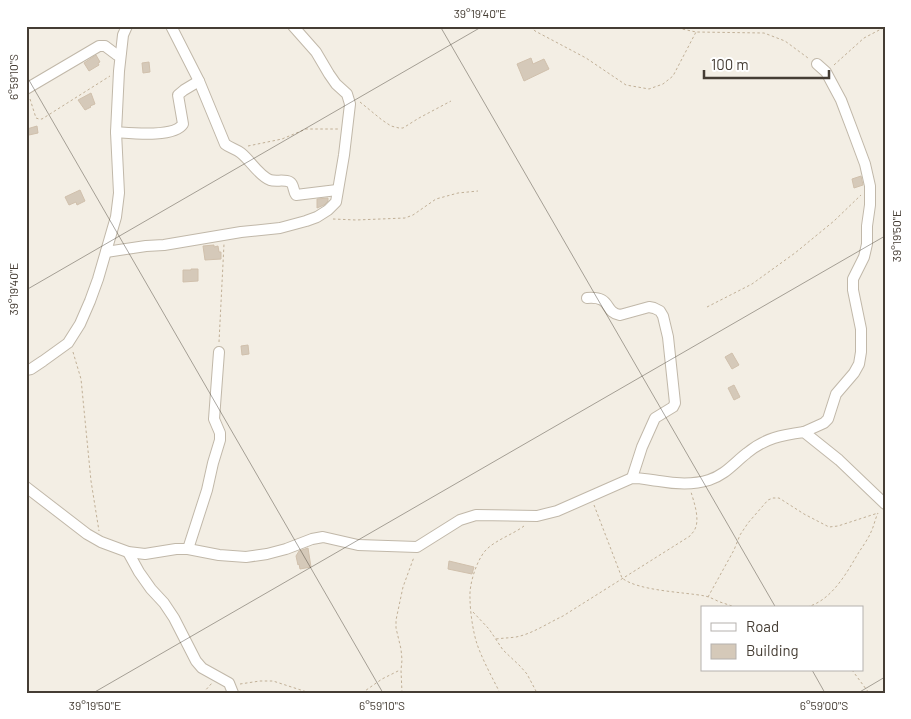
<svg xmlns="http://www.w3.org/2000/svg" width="911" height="719" viewBox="0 0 911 719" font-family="Barlow,sans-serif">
<rect width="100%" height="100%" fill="#f3eee4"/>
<g fill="#d5c9b9" stroke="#d0c0ac">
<polygon points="96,55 100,62 98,63 99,65 89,71 84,63"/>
<polygon points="531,58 533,64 544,59 549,69 524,81 517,64"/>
<polygon points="149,62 150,72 143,73 142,63"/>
<polygon points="91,93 95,104 90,106 91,107 85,110 78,100"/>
<polygon points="37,126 38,133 29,135 27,129"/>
<polygon points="861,176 863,185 854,188 852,179"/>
<polygon points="80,190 85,201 77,205 76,202 69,205 65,197"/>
<polygon points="328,198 328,201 324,205 317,208 317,199"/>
<polygon points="214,245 214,247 218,246 219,252 221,252 221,259 205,260 203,246"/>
<polygon points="191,269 198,269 198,281 183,282 183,270 191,270"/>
<polygon points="248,345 249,354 242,355 241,346"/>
<polygon points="732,353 739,365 732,369 725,357"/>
<polygon points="734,385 740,397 734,400 728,388"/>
<polygon points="308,548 311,567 300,569 299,564 298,565 296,556 299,551"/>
<polygon points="449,561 474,567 472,574 448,569"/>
</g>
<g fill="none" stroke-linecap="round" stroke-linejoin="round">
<defs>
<g id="minor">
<path d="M171,26L199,81L225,144C230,148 236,149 241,153C251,161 258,175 270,180C276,182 284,179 290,182C294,184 293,191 296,195L337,190"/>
<polyline points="26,89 99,46 105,46 117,55 121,52"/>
<path d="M116,132C131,133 174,138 183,124L178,95L184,90L199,81"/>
<polyline points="106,252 146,246 164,245 241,232 280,228 306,221 317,217 328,210 336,202 344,155 350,104 347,94 336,84 329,74 316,52 293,26"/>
<path d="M587,298C613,296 603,312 620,315L649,307L654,308L660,311L663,316L668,337L675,403L673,407L655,418L642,447L632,478"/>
<polyline points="26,370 31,369 43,361 68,343 80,324 90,301 98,279 116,217 119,193 116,132 119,71 123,35 127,26"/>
<polyline points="804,432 824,423 828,419 836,394 854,373 859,364 861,352 861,329 853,290 853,279 864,257 867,244 867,226 870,205 870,186 865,164 852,129 841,100 826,72 817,64"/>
<path d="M26,487L87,534L101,542L128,552L145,554L176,549H188L219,555L246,557L267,554L286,549L312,539L323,537L358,545L417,547L460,520L476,515L537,516L557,511L632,478C644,478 648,480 659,481C676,484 693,485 709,480C725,475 734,463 747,453C765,438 782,435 804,432L839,460L885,504"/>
<polyline points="188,549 207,490 213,463 220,440 220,433 214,419 219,352"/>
<polyline points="128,552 139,572 151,589 164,603 174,618 196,661 202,668 229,683 233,693"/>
</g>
</defs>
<use href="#minor" stroke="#c1b8a9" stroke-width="12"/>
<g stroke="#c1b097" stroke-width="1" stroke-dasharray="2.5 2.5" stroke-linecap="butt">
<polyline points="531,26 535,31 586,58 626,85 649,89 663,84 673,76 696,32"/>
<polyline points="668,26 696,32 764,33 785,41 808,58"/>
<polyline points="834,65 864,38 885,27"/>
<polyline points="30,99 36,118 39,119 42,119 110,76"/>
<polyline points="360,102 382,120 391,126 399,128 403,128 419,118 451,101"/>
<polyline points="248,146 282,139 306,129 338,129"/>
<polyline points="333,219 356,220 405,218 413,215 436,199 458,193 478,191"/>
<polyline points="707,307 752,284 795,253 834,221 861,195"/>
<polyline points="219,342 224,244"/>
<polyline points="73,352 81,379 91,481 99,531"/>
<path d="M594,505L622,578C638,591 684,592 705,596C710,597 715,600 720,602C726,604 732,606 738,608"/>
<polyline points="708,597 734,550 740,535 748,523 768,500 773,498 779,498 804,514 829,527 838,526 878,513"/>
<path d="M802,608C830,604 846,574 859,552C863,546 868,539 871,532C874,526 875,519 878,513"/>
<polyline points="473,612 489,629 503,650 520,666 527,674 537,693"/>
<path d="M496,639C503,638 509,638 516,637C532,634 548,623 563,616L690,536C691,534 694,532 695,529C700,519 694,502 691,492"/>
<polyline points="852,670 869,693"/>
<polyline points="240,684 260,681 273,681 310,693"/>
<polyline points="203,693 212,683"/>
<polyline points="362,693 382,679 400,670"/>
<polyline points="402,693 401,670 402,660 401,649 396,628 396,620 403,587 414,557"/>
<path d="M500,693C492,677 483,661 477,644C473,632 470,611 470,598C469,585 476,562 485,551C495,540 512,535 524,526"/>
</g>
<use href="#minor" stroke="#fff" stroke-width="10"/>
</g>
<path fill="none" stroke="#453d34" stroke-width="1" stroke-opacity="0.45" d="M440,26L776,608M882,26L885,30M26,75L383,693M26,290L483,26M812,670L825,693M93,693L885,236M858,693L885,677"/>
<rect width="911" height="719" fill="none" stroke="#ffffff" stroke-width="55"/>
<rect x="701" y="606" width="162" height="65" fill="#ffffff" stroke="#b5b1ae"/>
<rect x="711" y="623" width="25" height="8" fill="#ffffff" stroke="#b5b1ae"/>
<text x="746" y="632" font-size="15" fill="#453d34">Road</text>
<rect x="711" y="644" width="25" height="15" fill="#d5c9b9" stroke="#b5b1ae"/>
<text x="746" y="656" font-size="15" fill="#453d34">Building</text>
<path d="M704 70v8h125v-8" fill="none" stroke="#453d34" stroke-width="2.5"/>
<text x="711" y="70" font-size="15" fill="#453d34" stroke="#ffffff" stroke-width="4" paint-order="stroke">100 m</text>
<rect x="28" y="28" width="856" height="664" fill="none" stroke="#453d34" stroke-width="2"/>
<g font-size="12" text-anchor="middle" fill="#453d34">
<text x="480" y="18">39°19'40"E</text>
<text transform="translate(14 77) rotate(-90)" y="4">6°59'10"S</text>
<text transform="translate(897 236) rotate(-90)" y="4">39°19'50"E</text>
<text transform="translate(14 289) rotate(-90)" y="4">39°19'40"E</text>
<text x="95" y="710">39°19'50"E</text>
<text x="382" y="710">6°59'10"S</text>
<text x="824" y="710">6°59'00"S</text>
</g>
</svg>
